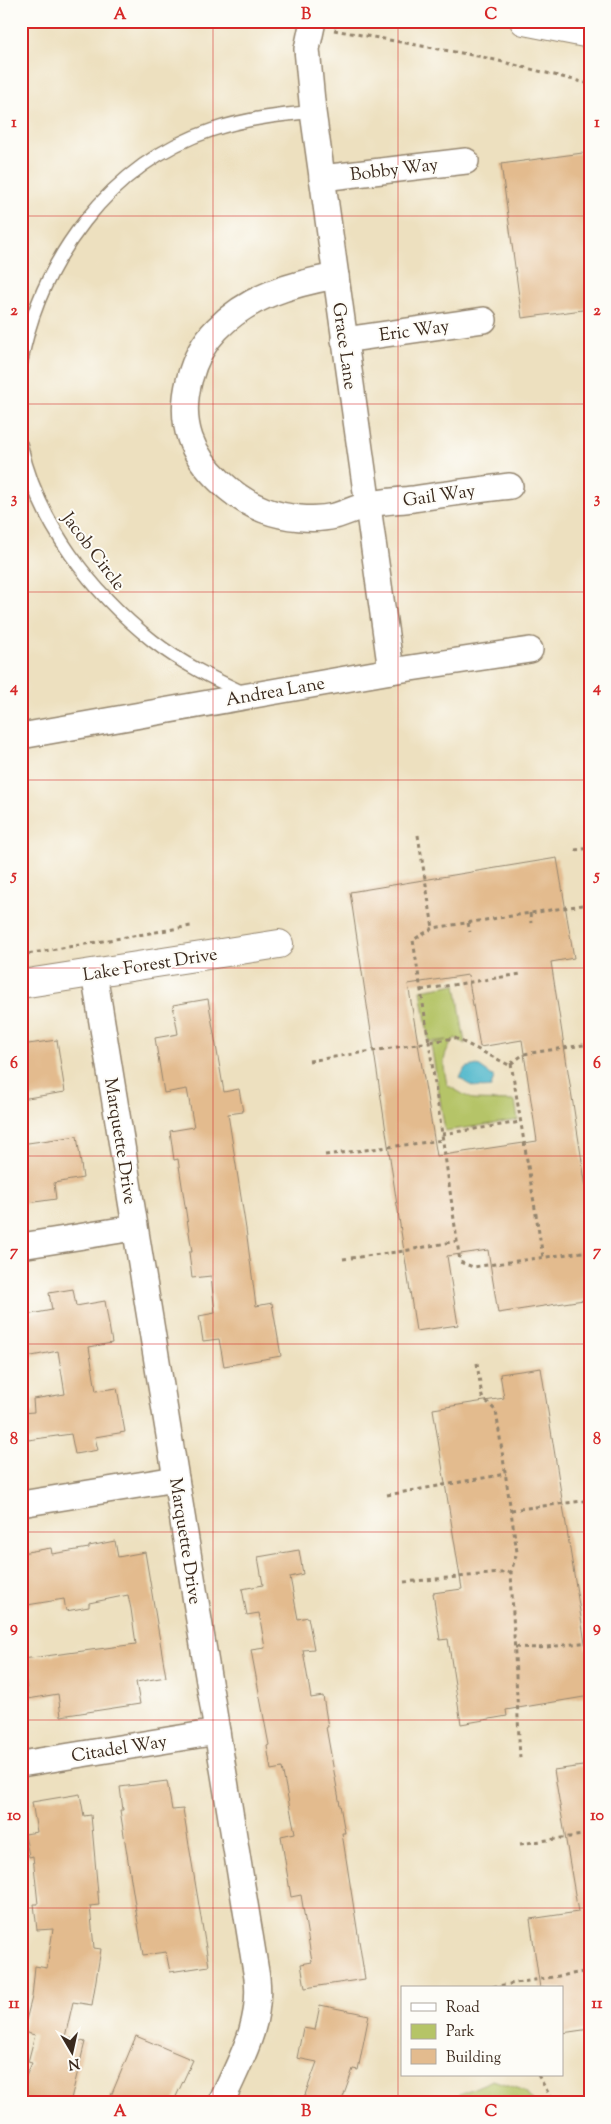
<svg xmlns="http://www.w3.org/2000/svg" width="611" height="2124" viewBox="0 0 611 2124" font-family="'Sorts Mill Goudy',serif">
<rect width="100%" height="100%" fill="#fdfcf7"/>
<filter id="ink" filterUnits="userSpaceOnUse"><feTurbulence type="fractalNoise" baseFrequency=".02" numOctaves="2"/><feDisplacementMap in="SourceGraphic" scale="10" xChannelSelector="R" yChannelSelector="G"/><feConvolveMatrix kernelMatrix="1 2 1 2 8 2 1 2 1" color-interpolation-filters="sRGB"/></filter>
<filter id="wash" filterUnits="userSpaceOnUse"><feTurbulence type="fractalNoise" baseFrequency=".0096" numOctaves="4" result="noise"/><feDisplacementMap in="SourceGraphic" scale="20" xChannelSelector="R" yChannelSelector="G"/><feGaussianBlur stdDeviation="1.12" result="paint"/><feColorMatrix in="noise" values="0 0 0 0 0 0 0 0 0 0 0 0 0 0 0 0 0 1.4 0 .05"/><feComposite in="paint" operator="in"/></filter>
<g filter="url(#wash)">
<rect width="100%" height="100%" fill="#ede0bf"/>
<g fill="#b5c467" stroke="#787742">
<path d="M456,984L465,1044L455,1038C441,1058 443,1062 447,1085L473,1100L515,1101L518,1120L445,1131L431,1044L447,1040L429,1042L421,990Z"/>
<polygon points="493,2080 525,2091 535,2103 456,2103 460,2094"/>
</g>
<path fill="#4cb6ca" stroke="#447074" d="M477,1065L494,1077L491,1087C478,1089 470,1087 460,1078L465,1068Z"/>
<g id="blocks">
<g fill="#e3bb8e" fill-rule="evenodd">
<polygon points="590,152 590,309 522,318 501,164"/>
<path d="M557,858L574,958L551,962L590,1213V1299L498,1313L488,1250L447,1256L458,1325L416,1331L350,892ZM468,975L480,1047L522,1040L537,1141L437,1156L408,984Z"/>
<polygon points="208,999 224,1092 239,1089 243,1112 228,1114 246,1229 256,1306 272,1303 281,1356 224,1366 219,1339 203,1341 199,1316 215,1313 211,1276 192,1278 189,1252 192,1252 178,1159 174,1160 170,1131 194,1127 187,1089 164,1093 155,1038 178,1034 173,1005"/>
<polygon points="57,1040 65,1092 21,1099 21,1045"/>
<polygon points="77,1136 83,1178 54,1183 56,1199 21,1204 21,1144"/>
<polygon points="73,1289 76,1306 105,1301 112,1343 89,1347 96,1391 117,1388 125,1432 95,1437 98,1450 75,1454 71,1434 21,1441 21,1413 34,1412 33,1399 65,1394 58,1351 21,1358 21,1316 52,1310 49,1293"/>
<polygon points="541,1368 586,1649 590,1648 590,1696 506,1710 507,1716 461,1724 448,1639 440,1640 433,1593 462,1589 433,1409 504,1398 500,1374"/>
<polygon points="115,1541 118,1557 145,1552 166,1677 136,1682 140,1704 61,1716 58,1694 28,1699 23,1659 136,1644 131,1609 128,1595 89,1603 89,1607 66,1611 64,1599 21,1606 21,1553 51,1548 52,1554 89,1548 89,1546"/>
<polygon points="299,1550 303,1574 290,1577 298,1619 308,1617 314,1649 303,1650 311,1698 323,1696 328,1727 326,1727 345,1833 342,1833 365,1979 305,1988 301,1964 312,1962 301,1895 291,1897 281,1836 295,1833 282,1768 271,1770 267,1746 269,1745 251,1650 265,1648 259,1613 247,1615 242,1589 263,1585 258,1557"/>
<polygon points="590,1765 590,2029 562,2033 562,1988 540,1988 530,1919 578,1912 554,1770"/>
<polygon points="167,1781 172,1810 183,1809 209,1966 170,1972 166,1952 143,1955 120,1810 123,1810 120,1787"/>
<polygon points="80,1794 84,1816 91,1815 99,1905 90,1906 94,1948 101,1949 92,2005 73,2002 65,2037 85,2042 70,2103 21,2103 21,2087 32,2063 28,2062 35,2035 23,2032 32,1997 35,1966 47,1968 53,1929 37,1930 34,1904 38,1904 33,1856 29,1857 25,1834 37,1832 32,1802"/>
<polygon points="320,2005 369,2015 358,2070 353,2069 341,2103 302,2103 317,2062 297,2058 303,2028 315,2030"/>
<polygon points="136,2036 193,2060 173,2103 108,2103"/>
</g>
</g>
</g>
<g filter="url(#ink)">
<use href="#blocks" fill-opacity="0" stroke="#94856e" stroke-width="1"/>
<g fill="none" stroke-linecap="round" stroke-linejoin="round">
<defs>
<g id="service">
<path d="M21,363C40,261 109,164 212,130C245,119 278,115 313,112"/>
<path d="M21,445C38,523 92,593 153,641C181,663 214,679 246,694"/>
</g>
<g id="minor">
<polyline points="313,21 307,49 313,112 391,671"/>
<polyline points="322,178 466,161"/>
<path d="M336,276C292,284 249,296 217,329C191,355 178,403 190,438C200,468 235,499 264,510C285,518 314,521 335,516C346,513 357,507 368,505C382,501 398,501 413,499C445,494 478,490 510,486"/>
<polyline points="344,340 484,320"/>
<polyline points="21,736 391,671 530,650"/>
<path d="M94,973L257,1978C262,2026 240,2060 221,2103"/>
<polyline points="21,1246 134,1228"/>
<polyline points="21,1504 176,1479"/>
<polyline points="21,1764 217,1732"/>
</g>
<polyline id="tertiary" points="21,984 279,944"/>
<polyline id="primary" points="524,21 590,34"/>
</defs>
<use href="#service" stroke="#94856e" stroke-width="15"/>
<use href="#minor" stroke="#94856e" stroke-width="28"/>
<use href="#tertiary" stroke="#94856e" stroke-width="30"/>
<use href="#primary" stroke="#94856e" stroke-width="30"/>
<g stroke="#94856e" stroke-width="3" stroke-dasharray="4 4" stroke-linecap="butt">
<polyline points="334,30 483,57 590,84"/>
<polyline points="418,835 433,928"/>
<polyline points="575,850 590,848"/>
<polyline points="583,905 433,928 413,940 429,1042 455,1038 509,1065 524,1054 590,1044"/>
<polyline points="530,913 531,923"/>
<polyline points="468,923 470,932"/>
<polyline points="21,955 191,926"/>
<polyline points="421,990 521,974"/>
<polyline points="309,1061 429,1042 460,1262 473,1267 590,1251"/>
<polyline points="511,1063 543,1257"/>
<polyline points="442,1134 521,1122"/>
<polyline points="325,1155 443,1140"/>
<polyline points="343,1259 404,1251 457,1241"/>
<polyline points="477,1363 482,1397 496,1411 517,1552 511,1572 520,1759"/>
<polyline points="387,1495 506,1474"/>
<polyline points="511,1510 590,1500"/>
<polyline points="404,1582 511,1572"/>
<polyline points="515,1647 539,1648 590,1642"/>
<polyline points="520,1844 590,1834"/>
<polyline points="485,1988 590,1971"/>
<polyline points="538,2075 554,2103"/>
</g>
<use href="#service" stroke="#fff" stroke-width="12"/>
<use href="#minor" stroke="#fff" stroke-width="25"/>
<use href="#tertiary" stroke="#fff" stroke-width="28"/>
<use href="#primary" stroke="#fff" stroke-width="28"/>
</g>
</g>
<path fill="none" stroke="#d62828" stroke-width="1" stroke-opacity="0.55" d="M213,21V2103M398,21V2103M21,216H590M21,404H590M21,592H590M21,780H590M21,968H590M21,1156H590M21,1344H590M21,1532H590M21,1720H590M21,1908H590"/>
<g text-anchor="middle" stroke-width="4" stroke-linejoin="round" paint-order="stroke">
<g font-size="18" fill="#3b2a1e" stroke="#fdfcf7">
<text transform="translate(394 169) rotate(-7)" y="6">Bobby Way</text>
<text transform="translate(414 330) rotate(-8)" y="6">Eric Way</text>
<text transform="translate(345 346) rotate(82)" y="6">Grace Lane</text>
<text transform="translate(439 495) rotate(-8)" y="6">Gail Way</text>
<text transform="translate(94 551) rotate(53)" y="6">Jacob Circle</text>
<text transform="translate(275 691) rotate(-10)" y="6">Andrea Lane</text>
<text transform="translate(150 964) rotate(-9)" y="6">Lake Forest Drive</text>
<text transform="translate(121 1141) rotate(81)" y="6">Marquette Drive</text>
<text transform="translate(186 1541) rotate(81)" y="6">Marquette Drive</text>
<text transform="translate(119 1748) rotate(-9)" y="6">Citadel Way</text>
</g>
</g>
<rect width="611" height="2124" fill="none" stroke="#fdfcf7" stroke-width="55"/>
<rect x="401" y="1986" width="162" height="90" fill="#fdfcf7" stroke="#afa8a0"/>
<rect x="411" y="2003" width="25" height="8" fill="#ffffff" stroke="#afa8a0"/>
<text x="446" y="2012" font-size="15" fill="#3b2a1e">Road</text>
<rect x="411" y="2024" width="25" height="15" fill="#b5c467" stroke="#afa8a0"/>
<text x="446" y="2036" font-size="15" fill="#3b2a1e">Park</text>
<rect x="411" y="2049" width="25" height="15" fill="#e3bb8e" stroke="#afa8a0"/>
<text x="446" y="2062" font-size="15" fill="#3b2a1e">Building</text>
<g transform="translate(72 2052) rotate(171)" stroke="#fdfcf7" stroke-width="4" paint-order="stroke">
<path d="M0-4L9 19L0 12L-9 19Z" fill="#3b2a1e"/>
<text y="-8" font-size="14" font-weight="bold" text-anchor="middle" fill="#3b2a1e">N</text>
</g>
<rect x="28" y="28" width="556" height="2068" fill="none" stroke="#d62828" stroke-width="2"/>
<g font-size="16" text-anchor="middle" font-weight="bold" fill="#d62828">
<text x="120" y="19">A</text>
<text x="306" y="19">B</text>
<text x="491" y="19">C</text>
<text x="14" y="127">1</text>
<text x="597" y="127">1</text>
<text x="14" y="315">2</text>
<text x="597" y="315">2</text>
<text x="14" y="503">3</text>
<text x="597" y="503">3</text>
<text x="14" y="692">4</text>
<text x="597" y="692">4</text>
<text x="14" y="880">5</text>
<text x="597" y="880">5</text>
<text x="14" y="1068">6</text>
<text x="597" y="1068">6</text>
<text x="14" y="1256">7</text>
<text x="597" y="1256">7</text>
<text x="14" y="1444">8</text>
<text x="597" y="1444">8</text>
<text x="14" y="1632">9</text>
<text x="597" y="1632">9</text>
<text x="14" y="1820">10</text>
<text x="597" y="1820">10</text>
<text x="14" y="2008">11</text>
<text x="597" y="2008">11</text>
<text x="120" y="2116">A</text>
<text x="306" y="2116">B</text>
<text x="491" y="2116">C</text>
</g>
</svg>
